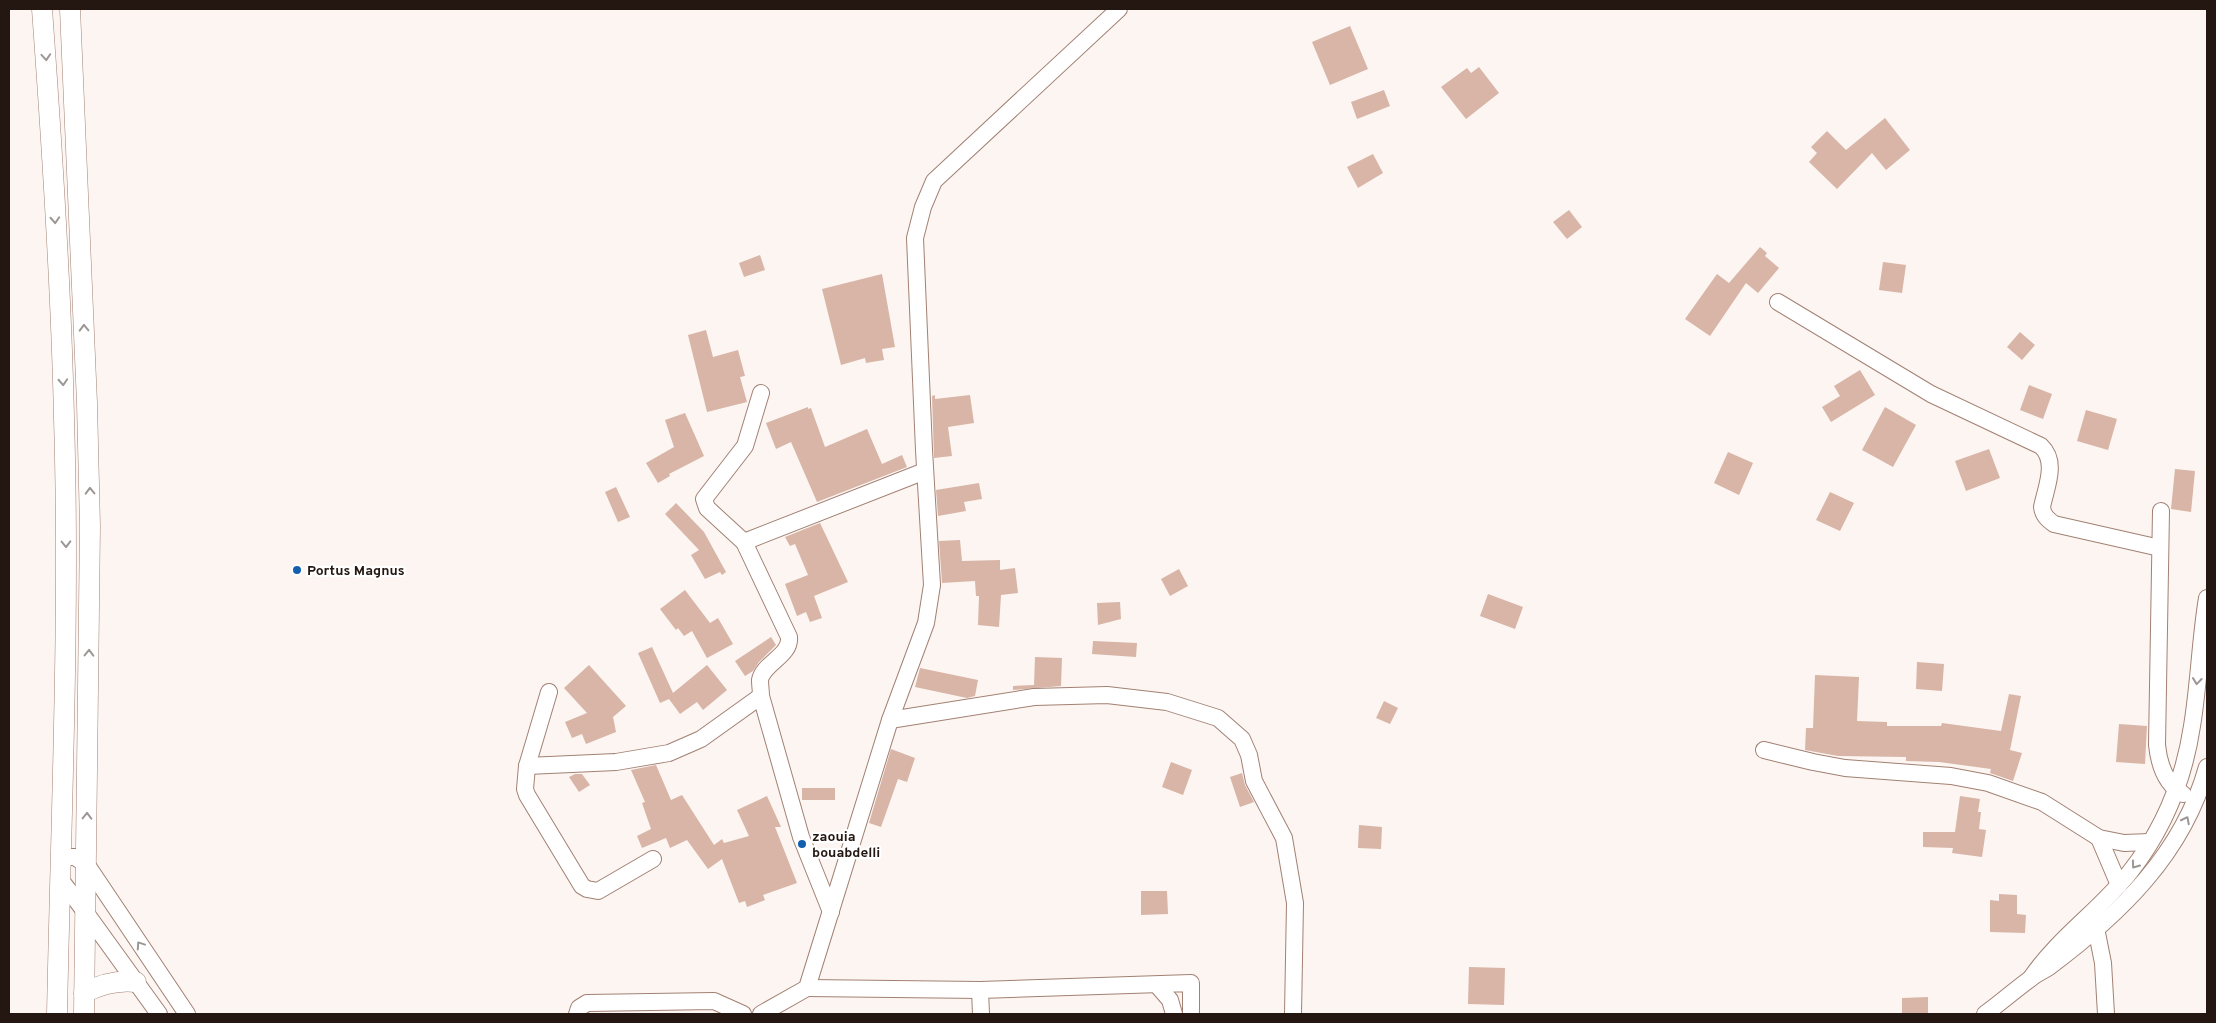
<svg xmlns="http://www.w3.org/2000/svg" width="2216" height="1023" viewBox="0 0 2216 1023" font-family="Overpass,sans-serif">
<rect width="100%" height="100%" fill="#fcf5f2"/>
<g fill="#d8b5a6">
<polygon points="1350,26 1368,69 1330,85 1312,42"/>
<polygon points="1479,67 1499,93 1466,119 1441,87 1467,68 1471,73"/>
<polygon points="1384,90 1390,106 1357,119 1351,102"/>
<polygon points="1885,118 1910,150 1886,170 1872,153 1837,189 1809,162 1817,153 1811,147 1827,131 1846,150"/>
<polygon points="1373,154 1383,173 1358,188 1347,167"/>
<polygon points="1569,210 1582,227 1567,239 1553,222"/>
<polygon points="1760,247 1767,253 1765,256 1779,268 1758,293 1746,283 1710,336 1685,319 1717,274 1729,283"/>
<polygon points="760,255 765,270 744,277 739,263"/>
<polygon points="1883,262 1906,265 1902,293 1879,290"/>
<polygon points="882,274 895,347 882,349 884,360 866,363 865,358 841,365 822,289"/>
<polygon points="706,330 713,357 738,350 745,376 740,377 747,402 707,412 688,335"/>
<polygon points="2020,332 2035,345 2022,360 2007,347"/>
<polygon points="1860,370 1875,395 1831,422 1822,407 1840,396 1834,386"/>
<polygon points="2029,385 2052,394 2043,419 2020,410"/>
<polygon points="935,395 935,399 970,395 974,423 948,427 952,456 934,458 932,396"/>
<polygon points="808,407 808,409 811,408 825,447 867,429 882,464 902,455 907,467 817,502 791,442 776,449 766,423"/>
<polygon points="1885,407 1916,425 1893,467 1862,450"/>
<polygon points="2086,410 2117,419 2108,450 2077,441"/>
<polygon points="685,413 704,456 669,474 670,476 658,483 646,463 674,447 665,420"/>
<polygon points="1989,449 2000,478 1966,491 1955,461"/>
<polygon points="1728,452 1753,463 1739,495 1714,483"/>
<polygon points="2175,469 2195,471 2191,512 2171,509"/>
<polygon points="979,483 982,499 964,502 966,511 938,516 936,490"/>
<polygon points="616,487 630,517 618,522 605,492"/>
<polygon points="1830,492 1854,503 1840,531 1816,520"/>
<polygon points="676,503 704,532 726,572 722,575 720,572 705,579 691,555 699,550 665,514"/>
<polygon points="820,523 848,582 814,596 822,618 810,622 806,612 797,616 785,584 808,575 795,544 790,546 785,537"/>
<polygon points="960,540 962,561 1000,560 1000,570 1015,568 1018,593 1001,595 999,627 978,625 979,596 976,596 975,581 942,583 939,541"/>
<polygon points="1179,569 1188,586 1170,596 1161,579"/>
<polygon points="685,590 710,623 718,618 733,644 707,658 692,631 684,636 678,628 676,630 660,609"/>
<polygon points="1488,594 1523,607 1515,629 1480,616"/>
<polygon points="1120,602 1121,619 1098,625 1097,603"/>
<polygon points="771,637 776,645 759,662 753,671 745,676 735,661"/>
<polygon points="1093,641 1137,643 1136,657 1092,654"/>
<polygon points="652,647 673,693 707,665 727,690 703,710 697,702 680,714 669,699 660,703 638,653"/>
<polygon points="1035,657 1062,658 1061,686 1013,690 1013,686 1034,685"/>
<polygon points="1917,662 1944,664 1942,691 1916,689"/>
<polygon points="589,665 626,706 613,717 616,732 586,744 582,734 572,738 565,722 587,713 564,688"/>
<polygon points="920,668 978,680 975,696 967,698 915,687"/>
<polygon points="1815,675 1859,677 1857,721 1887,722 1887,726 1941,726 1942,723 2001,731 2009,694 2021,696 2010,750 2022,753 2013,781 1990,773 1991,769 1939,762 1906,761 1906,757 1838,756 1805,750 1806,728 1813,728"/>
<polygon points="1384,701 1398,708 1390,724 1376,718"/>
<polygon points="2119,724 2147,726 2145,764 2116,762"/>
<polygon points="891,749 915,758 907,782 898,779 881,827 869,823"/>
<polygon points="1171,762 1192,770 1183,795 1162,787"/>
<polygon points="656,765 671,800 682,795 714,845 722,839 724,843 749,836 737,810 767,796 781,827 775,827 797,883 763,895 765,900 747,907 745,901 739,903 722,859 708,869 687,840 670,848 666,838 642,848 637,836 651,829 642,803 645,802 631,770"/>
<polygon points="1242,773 1245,785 1254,802 1240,807 1230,777"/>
<polygon points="575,774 582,774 590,785 579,792 569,777"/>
<rect x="802" y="788" width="33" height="12"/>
<polygon points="1960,796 1980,799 1978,812 1981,812 1979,829 1986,830 1982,857 1952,853 1953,848 1923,847 1923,832 1955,832"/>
<polygon points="1359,825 1382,827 1381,849 1358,848"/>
<polygon points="1141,891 1167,891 1168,914 1141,915"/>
<polygon points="1999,894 2017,895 2017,914 2026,915 2025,933 1990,932 1990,900 1999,901"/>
<polygon points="1469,967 1505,968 1504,1005 1468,1004"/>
<polygon points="1928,997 1928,1014 1902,1014 1902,998"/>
</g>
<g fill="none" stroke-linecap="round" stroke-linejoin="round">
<defs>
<g id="minor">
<path d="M1778,302L1931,394L2041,446C2058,462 2046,487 2042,507C2043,515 2047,519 2054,524L2160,548"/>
<path d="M2161,511L2157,745C2159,764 2165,784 2183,794"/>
<polyline points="744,542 707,508 704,499 745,446 761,393"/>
<polyline points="549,692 527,766 616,762 669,753 701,739 761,696"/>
<polyline points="890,720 1034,697 1107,695 1167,702 1218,718 1242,739 1249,755 1254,781 1284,838 1295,903 1293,1014"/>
<polyline points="1764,750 1813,762 1845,768 1951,776 1988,783 2042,802 2099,838 2124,843 2150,842"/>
<polyline points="527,766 525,789 527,795 582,886 587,889 598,891 653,859"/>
<polyline points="2099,838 2119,885"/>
<polyline points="60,857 75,857 87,865 187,1014"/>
<polyline points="60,879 86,913 159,1014"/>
<path d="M831,912L801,837L761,696C761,691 760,685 760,680C763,663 791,656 789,637L744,542L925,471"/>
<polyline points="2096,928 2103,963 2106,1014"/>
<path d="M2031,978C2058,938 2100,910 2130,872C2163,830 2184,779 2192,726C2199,684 2200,640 2207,598"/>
<polyline points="1157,985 1170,1000 1174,1014"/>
<polyline points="807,988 980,990 1191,983 1191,1014"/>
<polyline points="980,990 981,1014"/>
<polyline points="577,1014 579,1008 587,1003 714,1001 743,1014"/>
<polyline points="761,1014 807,988 890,720 926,623 932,585 924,450 915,238 923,207 934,181 1119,9"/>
<path d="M1985,1014C2000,1003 2015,990 2030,979C2036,974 2043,971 2049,967C2120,914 2183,854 2207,767"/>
</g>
<g id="major">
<path d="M42,9C52,145 61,281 64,418C70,616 61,816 57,1014"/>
<polyline points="70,9 87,403 90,526 84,1014"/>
<path d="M84,993C101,984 117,980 136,982"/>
</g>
</defs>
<use href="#minor" stroke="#a28173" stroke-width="18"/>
<use href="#major" stroke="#a28173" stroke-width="21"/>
<use href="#minor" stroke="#fff" stroke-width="16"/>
<use href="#major" stroke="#fff" stroke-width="20"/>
</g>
<defs><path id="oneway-chevron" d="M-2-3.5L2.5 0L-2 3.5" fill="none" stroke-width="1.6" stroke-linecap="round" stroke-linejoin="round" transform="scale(1.25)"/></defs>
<g stroke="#9c9794">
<use href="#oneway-chevron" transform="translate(46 57) rotate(86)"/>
<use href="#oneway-chevron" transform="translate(55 220) rotate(87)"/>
<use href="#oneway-chevron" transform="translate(84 328) rotate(-92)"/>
<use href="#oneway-chevron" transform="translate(63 382) rotate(87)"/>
<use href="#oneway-chevron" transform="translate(90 491) rotate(-91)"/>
<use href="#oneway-chevron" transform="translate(66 544) rotate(89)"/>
<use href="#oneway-chevron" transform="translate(89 653) rotate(-89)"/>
<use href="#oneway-chevron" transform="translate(2197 681) rotate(96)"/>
<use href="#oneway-chevron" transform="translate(87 816) rotate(-89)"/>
<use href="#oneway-chevron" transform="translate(2186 820) rotate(-63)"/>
<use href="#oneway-chevron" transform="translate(2135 865) rotate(126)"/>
<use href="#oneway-chevron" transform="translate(140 945) rotate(-124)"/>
</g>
<g fill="#125fae" stroke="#fff" stroke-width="2">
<circle cx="297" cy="570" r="5"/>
<circle cx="802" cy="844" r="5"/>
</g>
<g text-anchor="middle" stroke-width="4.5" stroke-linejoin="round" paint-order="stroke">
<g font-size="14" font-weight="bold" fill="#241712" stroke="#fff" text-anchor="start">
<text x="307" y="575">Portus Magnus</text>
<text x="812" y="841">zaouia<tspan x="812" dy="16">bouabdelli</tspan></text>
</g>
</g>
<rect width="2216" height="1023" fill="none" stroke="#241712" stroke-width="20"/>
</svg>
